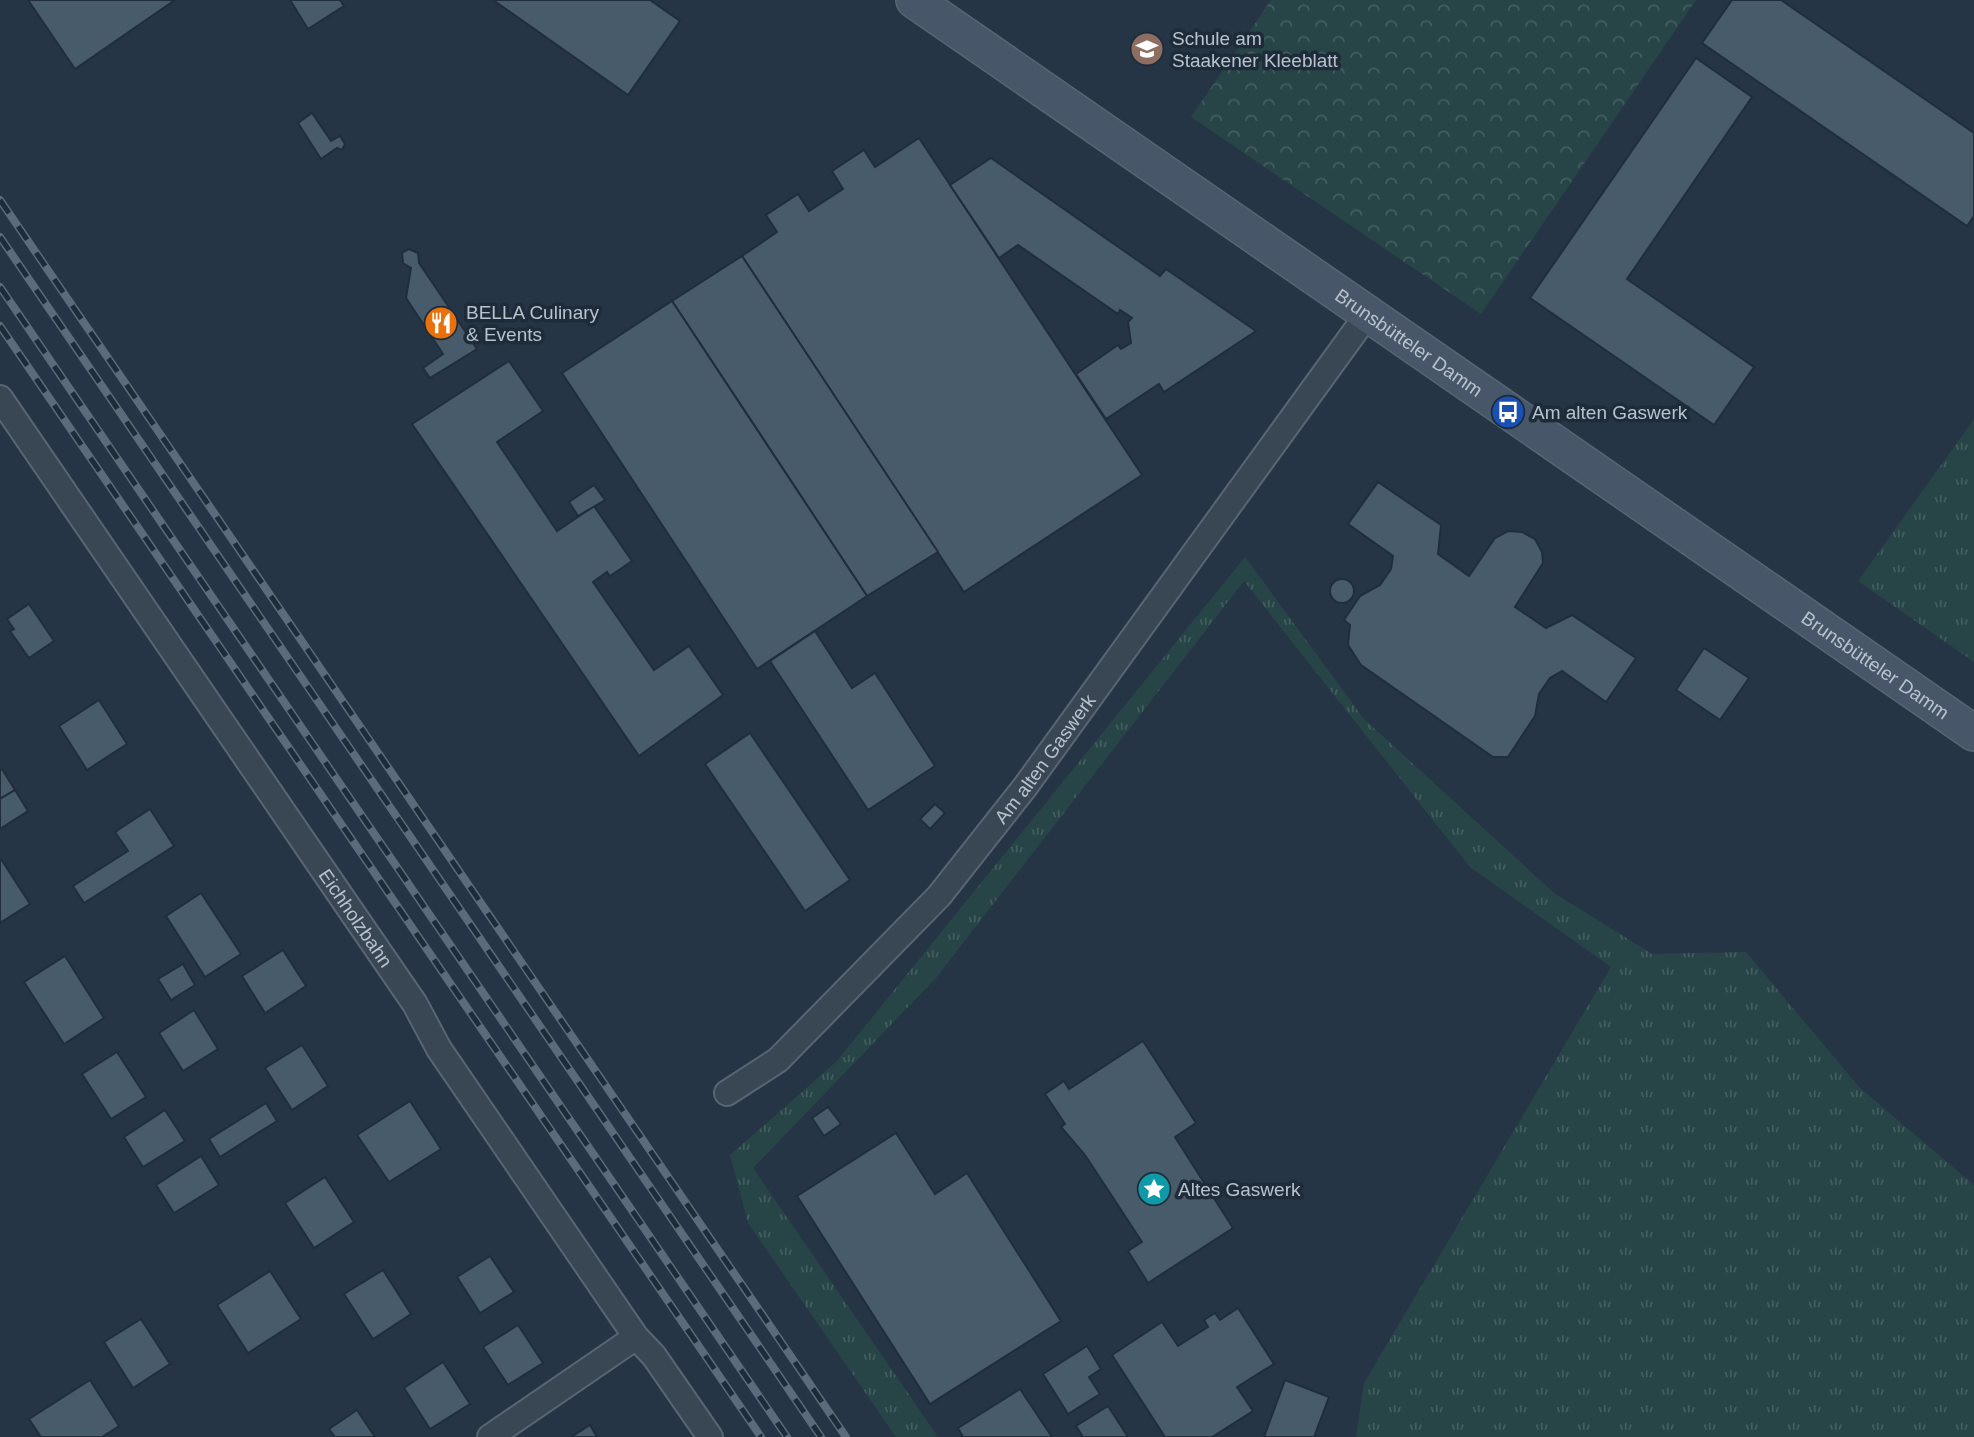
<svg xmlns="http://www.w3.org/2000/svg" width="1974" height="1437" viewBox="0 0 1974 1437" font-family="Helvetica,sans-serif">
<defs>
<pattern id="grass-tufts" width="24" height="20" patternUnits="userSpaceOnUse" patternTransform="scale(1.75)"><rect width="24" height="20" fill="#274546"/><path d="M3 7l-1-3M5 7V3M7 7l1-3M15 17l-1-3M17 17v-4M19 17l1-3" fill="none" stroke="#445e60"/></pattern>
<pattern id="forest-crowns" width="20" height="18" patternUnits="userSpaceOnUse" patternTransform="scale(1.75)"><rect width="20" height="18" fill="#274546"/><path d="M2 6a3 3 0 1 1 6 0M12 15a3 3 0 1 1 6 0" fill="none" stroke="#445e60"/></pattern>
</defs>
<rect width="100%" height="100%" fill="#253545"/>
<g fill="url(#grass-tufts)">
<polygon points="1974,419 1974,662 1858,581"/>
<polygon points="1245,557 1364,719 1554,893 1652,954 1746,952 1860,1088 1974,1185 1974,1437 1356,1437 1364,1383 1611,967 1470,867 1244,581 935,979 753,1168 938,1437 896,1437 748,1223 730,1155 836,1062"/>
</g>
<polygon fill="url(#forest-crowns)" points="1271,0 1696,0 1481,314 1191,117"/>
<g fill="#485b6b" stroke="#202e3c" stroke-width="2">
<polygon points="28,0 175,0 75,69"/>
<polygon points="290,0 340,0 344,6 308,29"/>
<polygon points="493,0 650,0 680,21 628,95"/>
<polygon points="1732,0 1781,0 1974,133 1974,216 1967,226 1702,43"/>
<polygon points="1696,58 1752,97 1627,279 1754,367 1714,425 1530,298"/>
<polygon points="312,113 331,141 340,136 345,144 342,150 337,148 321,159 298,123"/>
<polygon points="919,138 1142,475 964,592 742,256 777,232 766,215 798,194 809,211 843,189 832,171 864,150 875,167"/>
<polygon points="991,158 1160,276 1166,269 1256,331 1164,392 1159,384 1106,419 1076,374 1118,345 1121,349 1131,343 1128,322 1132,318 1120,310 1118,314 1018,245 999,258 950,185"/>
<polygon points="409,249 418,253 419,263 477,349 430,378 423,368 443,354 406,298 411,268 403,263 402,253"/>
<polygon points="742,256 938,552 867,596 672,301"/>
<polygon points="672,301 867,596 757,669 562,373"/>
<polygon points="509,361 543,411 497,442 557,531 594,506 632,561 610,576 607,572 593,582 654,670 689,646 723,695 639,756 412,424"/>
<polygon points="1378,482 1441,525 1438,554 1469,576 1495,538 1508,531 1522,532 1535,539 1542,552 1543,563 1515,607 1546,628 1572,615 1636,658 1606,702 1562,671 1550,678 1539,694 1535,716 1508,757 1493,757 1361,665 1348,645 1350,625 1344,620 1360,596 1380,585 1391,569 1393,556 1348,524"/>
<polygon points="594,485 605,500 578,516 569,502"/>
<circle cx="1342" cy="591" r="12"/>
<polygon points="29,604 54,641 29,658 10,631 14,629 7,619"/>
<polygon points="815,631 852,688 875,673 935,766 868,810 770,661"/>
<polygon points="1704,648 1749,678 1720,720 1676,690"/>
<polygon points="99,700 127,744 87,770 59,726"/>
<polygon points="750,733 850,880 805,911 705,764"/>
<polygon points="2,769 15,790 0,799 0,770"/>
<polygon points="15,790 28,811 0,829 0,799"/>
<polygon points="935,804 945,813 930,829 920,819"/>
<polygon points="150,809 174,846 84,903 73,886 128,851 115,832"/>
<polygon points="1,859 30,904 0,923 0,860"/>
<polygon points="201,893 241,954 205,977 166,916"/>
<polygon points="283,950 306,986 265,1013 242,976"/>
<polygon points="65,956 104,1018 64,1044 24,982"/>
<polygon points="183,964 195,985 171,1000 158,979"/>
<polygon points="194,1010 218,1049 183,1071 159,1033"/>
<polygon points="1143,1041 1196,1123 1175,1137 1233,1228 1148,1283 1128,1251 1142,1242 1085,1155 1061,1127 1065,1124 1045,1094 1064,1081 1069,1089"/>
<polygon points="302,1045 328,1086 292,1110 265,1068"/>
<polygon points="117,1052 146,1097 111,1119 82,1074"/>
<polygon points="410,1101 441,1149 389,1182 357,1135"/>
<polygon points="266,1103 277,1121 220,1157 209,1139"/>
<polygon points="828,1107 841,1124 824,1136 812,1118"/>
<polygon points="165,1110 185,1141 143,1167 124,1137"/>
<polygon points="896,1133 935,1194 967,1173 1061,1321 930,1404 797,1196"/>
<polygon points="201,1156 219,1185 174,1213 156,1185"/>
<polygon points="325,1177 354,1222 314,1248 285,1203"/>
<polygon points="490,1256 514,1292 480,1313 457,1277"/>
<polygon points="383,1270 411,1314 373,1339 344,1294"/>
<polygon points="270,1271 301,1319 248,1353 217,1305"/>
<polygon points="1238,1308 1274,1364 1237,1387 1253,1411 1212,1437 1165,1437 1112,1355 1162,1322 1178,1346 1208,1327 1204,1320 1215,1313 1220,1320"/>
<polygon points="141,1319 170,1364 133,1388 104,1342"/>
<polygon points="518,1325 543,1363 508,1385 483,1347"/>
<polygon points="1087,1346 1101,1369 1089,1377 1100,1394 1068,1414 1043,1374"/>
<polygon points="443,1362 470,1404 430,1429 404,1388"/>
<polygon points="90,1380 119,1426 102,1437 41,1437 29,1419"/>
<polygon points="1285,1380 1329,1397 1314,1437 1264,1437"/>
<polygon points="1020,1389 1052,1437 963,1437 958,1428"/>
<polygon points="1108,1406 1128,1437 1083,1437 1076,1426"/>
<polygon points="357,1410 375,1437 335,1437 329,1429"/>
<polygon points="590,1425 597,1437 571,1437"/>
</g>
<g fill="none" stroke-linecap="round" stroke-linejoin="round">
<defs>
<g id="minor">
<path id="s1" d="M0,398L345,902L415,1004L439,1049L636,1337L654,1356L710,1437"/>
<path id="s2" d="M727,1093L778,1060L939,896L1025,787L1367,315"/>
<polyline points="490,1437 636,1337"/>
</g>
<g id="secondary">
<path id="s3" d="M914,0L1974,733"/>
</g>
</defs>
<use href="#minor" stroke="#586572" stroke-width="28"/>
<use href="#secondary" stroke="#586572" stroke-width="38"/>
<use href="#minor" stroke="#394754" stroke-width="24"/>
<use href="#secondary" stroke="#475668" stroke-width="35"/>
<defs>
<g id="rail">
<polyline points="0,200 846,1437"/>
<polyline points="0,237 821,1437"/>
<polyline points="0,287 787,1437"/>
<polyline points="0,326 761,1437"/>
</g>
</defs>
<use href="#rail" stroke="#5b6b7b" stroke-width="8"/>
<use href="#rail" stroke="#1e2c3a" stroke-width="5" stroke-dasharray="16" stroke-linecap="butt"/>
</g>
<defs>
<symbol id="school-disc" viewBox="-11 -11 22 22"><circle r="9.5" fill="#8d6e63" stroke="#1e2c3a"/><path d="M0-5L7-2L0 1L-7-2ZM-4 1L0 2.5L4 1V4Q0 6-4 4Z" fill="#fff"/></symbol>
<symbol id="restaurant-disc" viewBox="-11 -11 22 22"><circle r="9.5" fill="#e8710a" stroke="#1e2c3a"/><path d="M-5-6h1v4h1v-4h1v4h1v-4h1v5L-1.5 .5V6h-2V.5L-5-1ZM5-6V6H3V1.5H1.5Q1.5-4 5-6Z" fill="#fff"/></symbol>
<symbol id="bus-disc" viewBox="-11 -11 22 22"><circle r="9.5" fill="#1a4fb4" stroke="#1e2c3a"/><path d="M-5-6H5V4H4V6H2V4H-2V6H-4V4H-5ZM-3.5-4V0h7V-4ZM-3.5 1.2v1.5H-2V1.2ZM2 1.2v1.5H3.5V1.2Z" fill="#fff"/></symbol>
<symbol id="sight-disc" viewBox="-11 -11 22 22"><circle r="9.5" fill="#0f9aa8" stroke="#1e2c3a"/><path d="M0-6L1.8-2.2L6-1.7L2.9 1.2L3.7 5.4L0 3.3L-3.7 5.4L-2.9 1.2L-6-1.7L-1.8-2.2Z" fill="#fff"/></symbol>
</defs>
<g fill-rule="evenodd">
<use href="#school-disc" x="1128" y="30" width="38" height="38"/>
<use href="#restaurant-disc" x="422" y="304" width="38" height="38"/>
<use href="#bus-disc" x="1489" y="393" width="38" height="38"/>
<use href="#sight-disc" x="1135" y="1170" width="38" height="38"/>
</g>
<g text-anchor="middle" stroke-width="7" stroke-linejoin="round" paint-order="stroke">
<g font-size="19" fill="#b7c2ce" stroke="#1e2c3a" text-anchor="start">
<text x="1172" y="45">Schule am<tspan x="1172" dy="22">Staakener Kleeblatt</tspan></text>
<text x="466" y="319">BELLA Culinary<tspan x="466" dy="22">&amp; Events</tspan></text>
<text x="1532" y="419">Am alten Gaswerk</text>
<text x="1178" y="1196">Altes Gaswerk</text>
</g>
<g font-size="19" fill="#b7c2ce" stroke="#1e2c3a">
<text dy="7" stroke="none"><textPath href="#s3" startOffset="602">Brunsbütteler Damm</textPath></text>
<text dy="7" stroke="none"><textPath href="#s3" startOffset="1169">Brunsbütteler Damm</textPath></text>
<text dy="7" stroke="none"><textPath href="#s2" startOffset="464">Am alten Gaswerk</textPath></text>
<text dy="7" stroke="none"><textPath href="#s1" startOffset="630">Eichholzbahn</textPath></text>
</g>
</g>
</svg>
